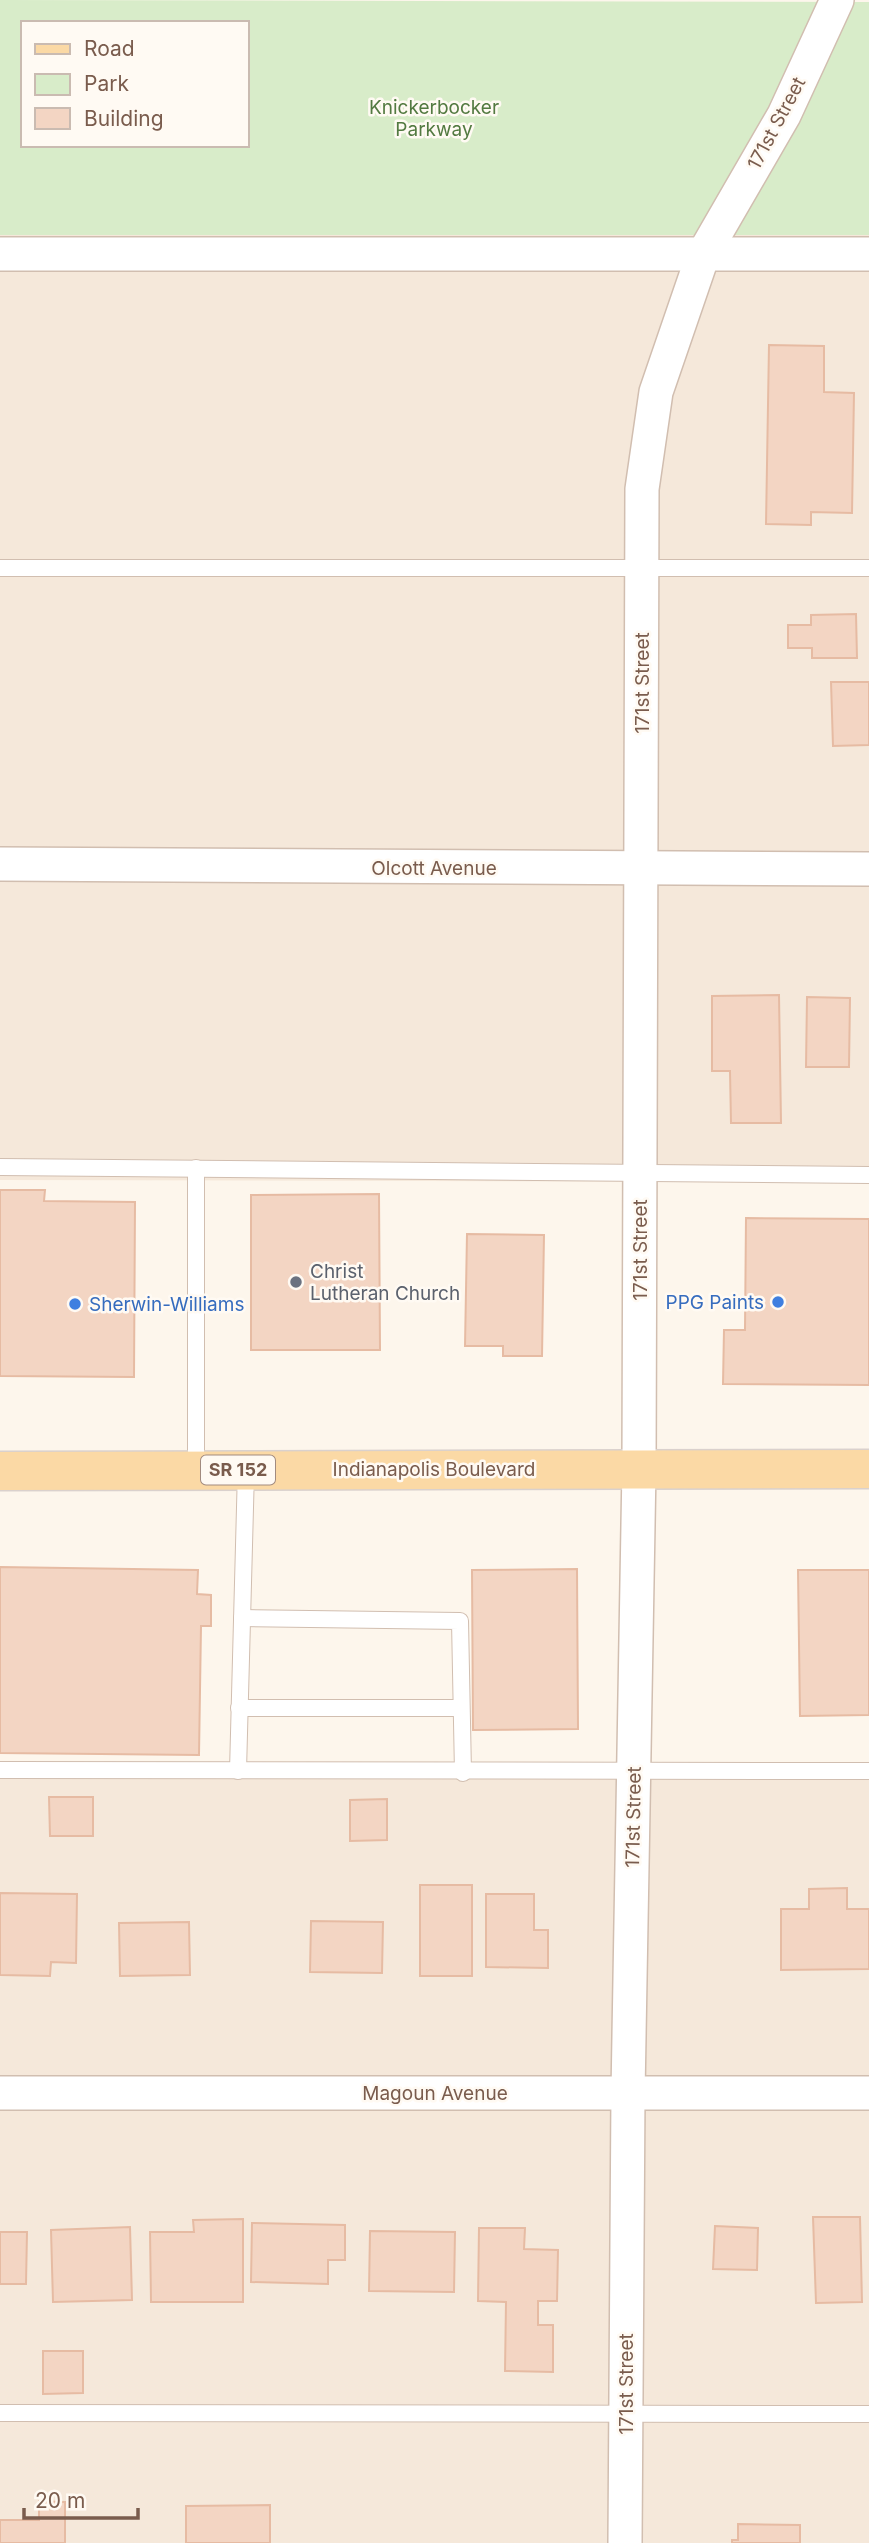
<svg xmlns="http://www.w3.org/2000/svg" width="869" height="2543" viewBox="0 0 869 2543" font-family="Inter,sans-serif">
<rect width="100%" height="100%" fill="#fdf6ec"/>
<g fill="#f5e8da">
<polygon points="0,235 869,235 869,1182 0,1180"/>
<polygon points="869,1776 869,2543 0,2543 0,1778"/>
</g>
<path fill="#d8ecc9" fill-rule="evenodd" d="M0,0L869,2V235H0ZM23,23H247V145H23Z"/>
<g fill="#f3d5c3" stroke="#e6bba3" stroke-width="2">
<polygon points="769,345 824,346 824,392 854,393 852,513 811,512 811,525 766,524"/>
<polygon points="856,614 857,658 812,658 812,648 788,648 788,625 811,625 811,615"/>
<polygon points="831,682 869,682 869,745 833,746"/>
<polygon points="779,995 781,1123 731,1123 730,1071 712,1071 712,996"/>
<polygon points="807,997 850,998 849,1067 806,1067"/>
<polygon points="0,1190 45,1190 44,1201 135,1202 134,1377 0,1376"/>
<polygon points="379,1194 380,1350 251,1350 251,1195"/>
<polygon points="746,1218 869,1219 869,1385 723,1384 724,1330 745,1330"/>
<polygon points="467,1234 544,1235 542,1356 503,1356 503,1346 465,1346"/>
<polygon points="0,1567 198,1570 197,1594 211,1595 211,1626 201,1626 199,1755 0,1753"/>
<polygon points="577,1569 578,1729 473,1730 472,1570"/>
<polygon points="798,1570 869,1570 869,1715 800,1716"/>
<polygon points="49,1797 93,1797 93,1836 50,1836"/>
<polygon points="387,1799 387,1840 350,1841 350,1800"/>
<rect x="420" y="1885" width="52" height="91"/>
<polygon points="847,1888 847,1909 869,1909 869,1969 781,1970 781,1909 809,1909 809,1889"/>
<polygon points="0,1893 77,1894 76,1963 51,1962 50,1976 0,1975"/>
<polygon points="486,1894 534,1894 534,1930 548,1930 548,1968 486,1967"/>
<polygon points="311,1921 383,1922 382,1973 310,1972"/>
<polygon points="189,1922 190,1975 120,1976 119,1923"/>
<polygon points="813,2217 860,2217 862,2302 816,2303"/>
<polygon points="243,2219 243,2302 151,2302 150,2232 194,2232 193,2220"/>
<polygon points="252,2223 345,2225 345,2260 328,2260 328,2284 251,2282"/>
<polygon points="715,2226 758,2228 757,2270 713,2269"/>
<polygon points="130,2227 132,2300 53,2302 51,2230"/>
<polygon points="479,2228 525,2228 524,2249 558,2250 557,2301 538,2301 538,2325 553,2325 553,2372 505,2371 506,2302 478,2301"/>
<polygon points="370,2231 455,2232 454,2292 369,2291"/>
<polygon points="0,2232 27,2232 26,2284 0,2284"/>
<polygon points="43,2351 83,2351 83,2393 43,2394"/>
<polygon points="39,2501 65,2502 65,2543 0,2543 0,2520 39,2520"/>
<polygon points="270,2505 270,2543 186,2543 186,2506"/>
<polygon points="738,2524 800,2525 800,2543 732,2543 732,2540 738,2540"/>
</g>
<g fill="none" stroke-linecap="round" stroke-linejoin="round">
<defs>
<g id="service">
<polyline points="0,568 869,568"/>
<polyline points="0,1167 869,1175"/>
<polyline points="196,1168 196,1470"/>
<polyline points="242,1618 460,1621 463,1773"/>
<polyline points="239,1708 461,1708"/>
<polyline points="0,1770 869,1771"/>
<polyline points="238,1771 246,1470"/>
<polyline points="0,2413 869,2414"/>
</g>
<g id="minor">
<polyline points="0,254 869,254"/>
<polyline points="0,864 869,869"/>
<polyline points="0,2093 869,2093"/>
<polyline points="625,2543 628,2093 639,1468 642,489 656,392 703,255 784,115 837,0"/>
</g>
<polyline id="primary" points="0,1471 869,1469"/>
</defs>
<use href="#service" stroke="#d1beb0" stroke-width="18"/>
<use href="#minor" stroke="#d1beb0" stroke-width="36"/>
<use href="#primary" stroke="#dad1cd" stroke-width="41"/>
<use href="#service" stroke="#fff" stroke-width="16"/>
<use href="#minor" stroke="#fff" stroke-width="33"/>
<use href="#primary" stroke="#fbd9a5" stroke-width="38"/>
</g>
<circle fill="#6b7280" stroke="#fffaf3" stroke-width="2.5" cx="296" cy="1282" r="7"/>
<g fill="#3f7fe0" stroke="#fffaf3" stroke-width="2.5">
<circle cx="778" cy="1302" r="7"/>
<circle cx="75" cy="1304" r="7"/>
</g>
<g text-anchor="middle" stroke-width="5" stroke-linejoin="round" paint-order="stroke">
<rect fill="#fffaf3" stroke="#a28b7f" stroke-width="2" x="201" y="1455.5" width="74" height="29" rx="5"/>
<g font-size="18" font-weight="bold" fill="#7a5c4d">
<text x="238" y="1476">SR 152</text>
</g>
<g font-size="19" fill="#537a41" stroke="#fffaf3">
<text x="434" y="114">Knickerbocker<tspan x="434" dy="22">Parkway</tspan></text>
</g>
<g font-size="19" fill="#7a5c4d" stroke="#fffaf3">
<text transform="translate(776 123) rotate(-62)" y="7">171st Street</text>
<text transform="translate(642 683) rotate(-90)" y="7">171st Street</text>
<text x="434" y="875">Olcott Avenue</text>
<text transform="translate(640 1250) rotate(-90)" y="7">171st Street</text>
<text x="434" y="1476">Indianapolis Boulevard</text>
<text transform="translate(633 1817) rotate(-89)" y="7">171st Street</text>
<text x="435" y="2100">Magoun Avenue</text>
<text transform="translate(626 2384) rotate(-90)" y="7">171st Street</text>
</g>
<g font-size="19" fill="#5b616d" stroke="#fffaf3" text-anchor="start">
<text x="310" y="1278">Christ<tspan x="310" dy="22">Lutheran Church</tspan></text>
</g>
<g font-size="19" fill="#366cbe" stroke="#fffaf3" text-anchor="end">
<text x="764" y="1309">PPG Paints</text>
<text x="89" y="1311" text-anchor="start">Sherwin-Williams</text>
</g>
</g>
<rect x="21" y="21" width="228" height="126" fill="#fffaf3" stroke="#cabbb1" stroke-width="2"/>
<rect x="35" y="44" width="35" height="10" fill="#fbd9a5" stroke="#cabbb1" stroke-width="2"/>
<text x="84" y="56" font-size="21" fill="#7a5c4d">Road</text>
<rect x="35" y="74" width="35" height="21" fill="#d8ecc9" stroke="#cabbb1" stroke-width="2"/>
<text x="84" y="91" font-size="21" fill="#7a5c4d">Park</text>
<rect x="35" y="108" width="35" height="21" fill="#f3d5c3" stroke="#cabbb1" stroke-width="2"/>
<text x="84" y="126" font-size="21" fill="#7a5c4d">Building</text>
<path d="M24 2508v10h114v-10" fill="none" stroke="#7a5c4d" stroke-width="3.5"/>
<text x="35" y="2508" font-size="21" fill="#7a5c4d" stroke="#fffaf3" stroke-width="5" paint-order="stroke">20 m</text>
</svg>
